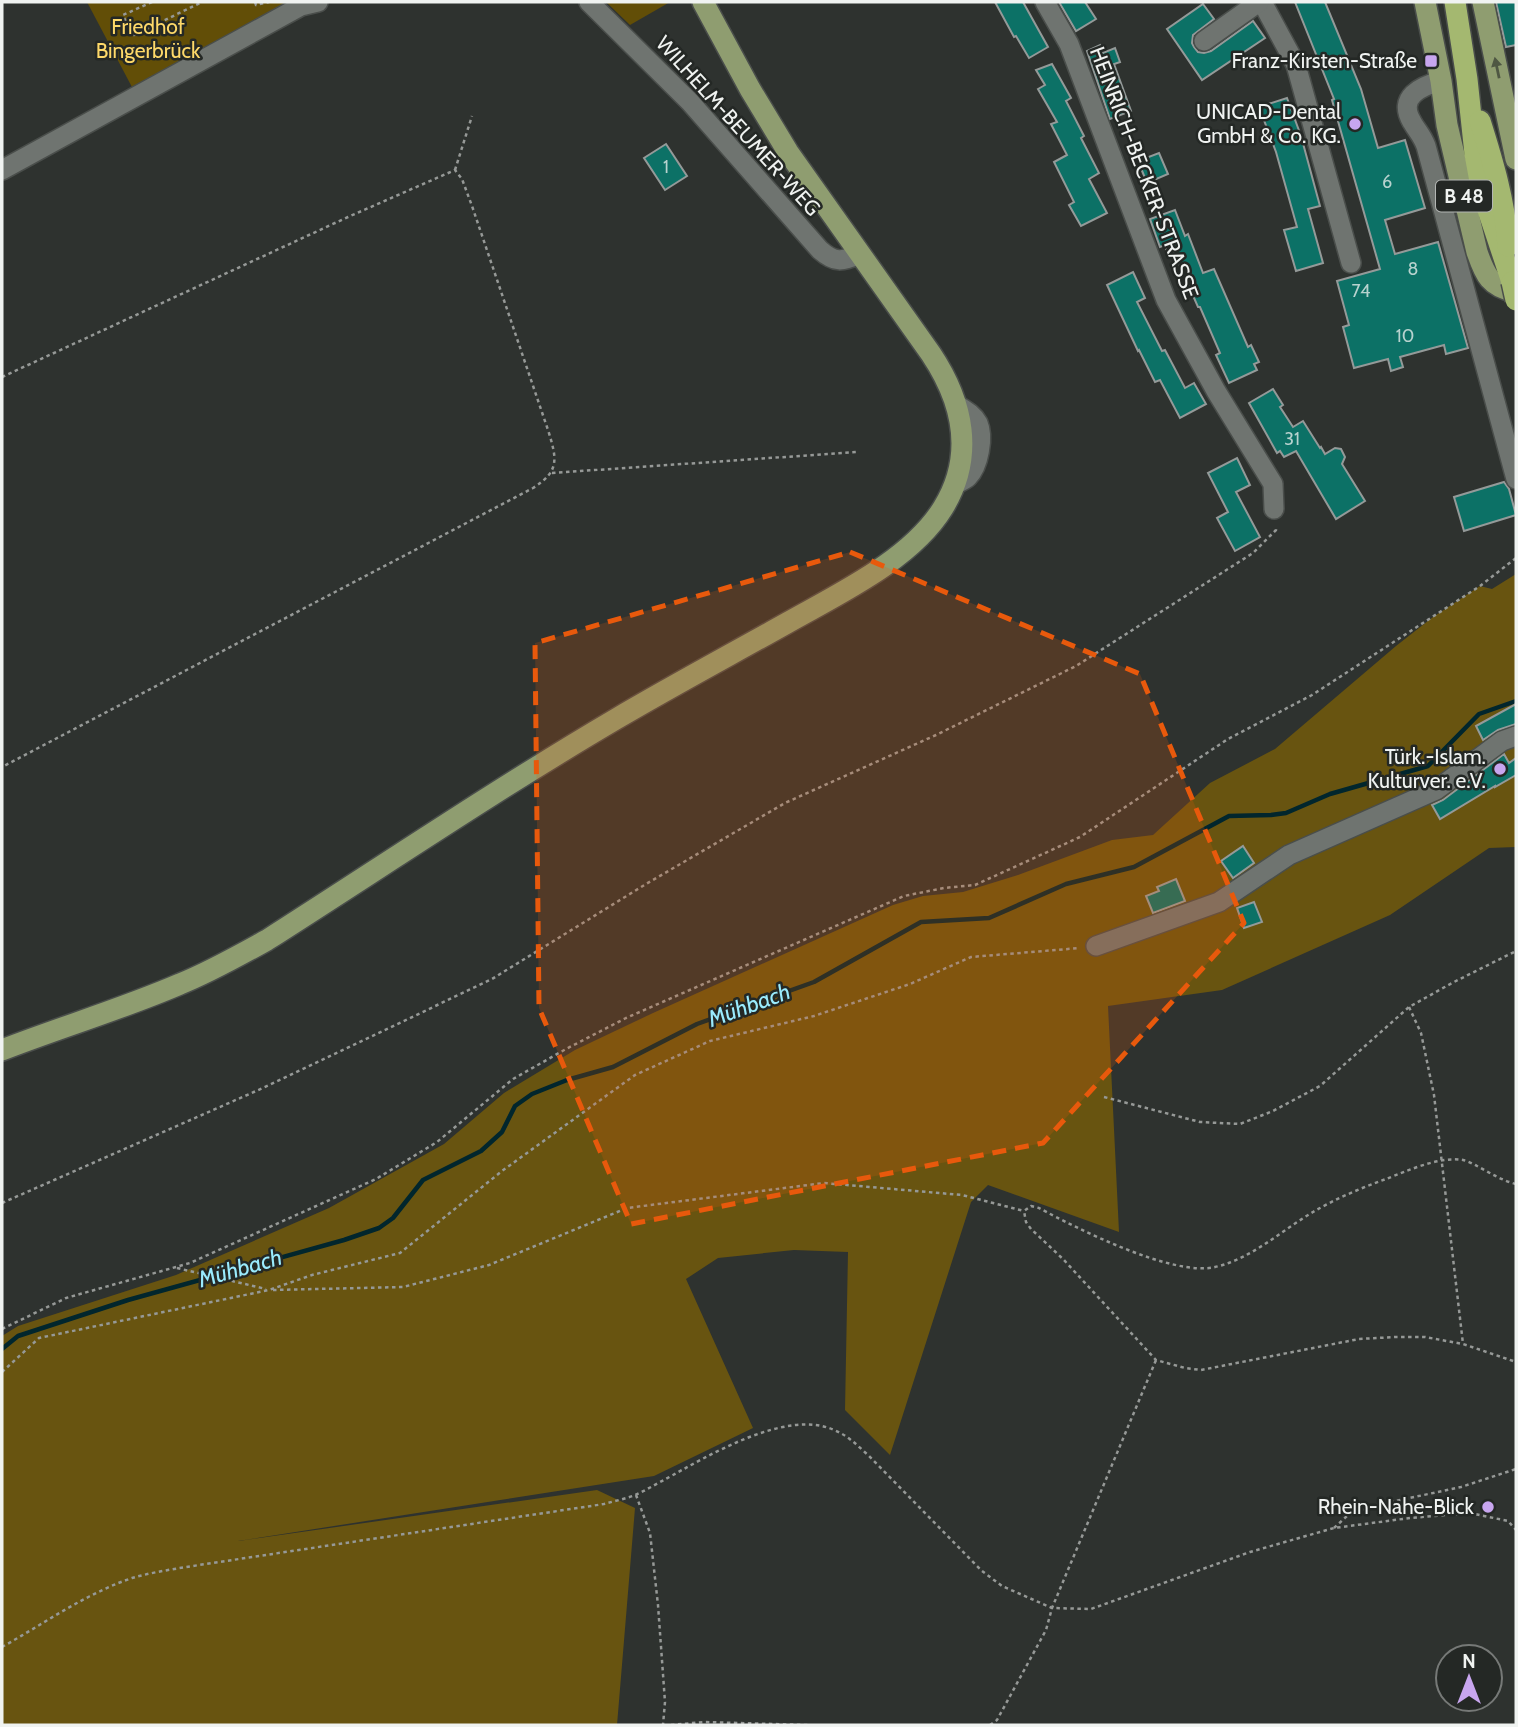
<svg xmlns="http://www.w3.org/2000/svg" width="1518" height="1727" viewBox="0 0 1518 1727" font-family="Cabin,sans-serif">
<rect width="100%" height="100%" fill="#2e322f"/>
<g fill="#624e07">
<polygon points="87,2 302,2 133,89"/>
<polygon points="606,2 670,2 630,25"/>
</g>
<polygon fill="#685410" points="1516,574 1516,847 1489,848 1390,915 1222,990 1108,1006 1119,1232 988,1185 971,1202 890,1455 845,1410 848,1252 794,1250 718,1258 686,1279 753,1428 654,1476 238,1541 597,1490 635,1508 617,1725 2,1725 2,1336 18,1326 176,1275 329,1208 444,1144 504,1093 575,1050 653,1013 893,905 923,896 963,892 1018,875 1112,840 1153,835 1210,783 1275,749 1396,646 1433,617 1480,586 1492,589"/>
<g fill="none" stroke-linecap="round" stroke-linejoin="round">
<polyline stroke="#01262d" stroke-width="4.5" points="2,1349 18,1336 128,1300 344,1240 379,1228 393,1218 423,1180 481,1151 502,1132 515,1106 532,1094 567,1080 613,1067 697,1024 814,982 921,922 989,918 1066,884 1134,867 1229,816 1271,815 1286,813 1330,794 1428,766 1479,714 1516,701"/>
</g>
<g fill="#0c7166" stroke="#949a99" stroke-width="2">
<polygon points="995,2 1023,2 1048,47 1029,58 1016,36 1014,37"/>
<polygon points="1059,2 1085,2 1096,19 1076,31"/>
<polygon points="1295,2 1325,2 1361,89 1378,148 1405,140 1425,208 1385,220 1395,254 1438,242 1468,348 1446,354 1444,345 1400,357 1403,367 1391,371 1388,359 1354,368 1343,327 1349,325 1337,281 1380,269 1332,100 1334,99"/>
<polygon points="1496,2 1516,2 1516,45 1506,47"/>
<polygon points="1203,4 1214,19 1193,35 1192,43 1194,47 1198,52 1204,53 1211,51 1253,21 1265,38 1202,80 1167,29"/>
<polygon points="1100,45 1103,53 1115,48 1120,62 1114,64 1131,111 1110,119 1087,51"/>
<polygon points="1052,64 1071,98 1066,101 1084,136 1081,138 1099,173 1089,179 1107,213 1081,226 1069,205 1074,202 1054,162 1067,155 1051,124 1057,122 1038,89 1045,85 1036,70"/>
<polygon points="1287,98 1301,136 1320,206 1308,209 1323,263 1296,271 1284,230 1297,227 1276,152 1259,107"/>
<polygon points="666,144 687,176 665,190 644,158"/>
<polygon points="1159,153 1168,174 1147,183 1138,161"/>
<polygon points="1175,210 1185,236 1188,234 1203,273 1214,269 1248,347 1251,345 1259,362 1254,364 1257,370 1229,383 1216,355 1220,353 1200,307 1198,307 1173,250 1167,252 1165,245 1160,247 1150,219"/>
<polygon points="1133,272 1145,298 1137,302 1162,351 1165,350 1185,388 1194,383 1206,404 1180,418 1160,380 1155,382 1139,350 1138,351 1107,285"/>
<polygon points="1273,389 1283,405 1280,407 1293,427 1303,421 1320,448 1321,447 1325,454 1335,448 1341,449 1345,457 1342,464 1365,501 1336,519 1296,451 1284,457 1280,451 1277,453 1249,403"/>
<polygon points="1237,458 1250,485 1236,492 1260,537 1235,551 1217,518 1228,512 1208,473"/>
<polygon points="1504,482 1509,489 1516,515 1464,531 1454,497"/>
<polygon points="1516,704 1516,724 1498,730 1483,740 1476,726"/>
<polygon points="1504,754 1509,763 1516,758 1516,775 1495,787 1495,786 1440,819 1432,805 1443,800"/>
<polygon points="1243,846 1254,863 1233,878 1221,861"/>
<polygon points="1176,879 1185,901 1153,913 1146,896 1159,891 1157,887"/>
<polygon points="1254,902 1262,922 1244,928 1237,908"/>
</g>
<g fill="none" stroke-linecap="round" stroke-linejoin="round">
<defs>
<g id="minor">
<path d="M589,2L690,102L820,250C836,264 842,261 860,254"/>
<polyline points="1045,2 1069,44 1166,300 1216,391 1273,484 1274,509"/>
<polyline points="1262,2 1296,65 1351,263"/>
<polyline points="1204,41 1259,2"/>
<path d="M1441,81C1421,86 1397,97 1412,122C1417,131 1422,135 1426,146L1516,479"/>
<polyline points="2,170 301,6 318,2"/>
<path d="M954,485C958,483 965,480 968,477C979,466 984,437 978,423C973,414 965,410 957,405"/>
<polyline points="1096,946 1219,902 1289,855 1436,790 1502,741 1516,736"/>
</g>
<g id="major">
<path d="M1425,2L1441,81L1447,125L1477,252C1485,275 1490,287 1516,292"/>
<polyline points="1483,2 1516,159"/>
<path d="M2,1050C61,1027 122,1009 180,984C210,972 238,956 267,940C383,866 497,789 616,719C672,686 730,655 787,623C838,594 911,560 943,508C975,456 963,402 931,354L788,152L750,89L703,2"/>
</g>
<g id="highway">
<polyline points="1455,2 1467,79 1475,154 1482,192 1512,282"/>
<path d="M1480,121C1493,162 1505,202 1508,246"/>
</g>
</defs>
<use href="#minor" stroke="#4a4e4b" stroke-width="22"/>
<use href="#major" stroke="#4a4e4b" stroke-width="24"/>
<use href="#highway" stroke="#4a4e4b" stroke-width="24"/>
<g stroke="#969997" stroke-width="2.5" stroke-dasharray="3.5 3.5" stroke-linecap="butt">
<polyline points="152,2 123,15 132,36 202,2"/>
<polyline points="255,2 256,5 269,2"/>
<polyline points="455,170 472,116"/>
<path d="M2,377L348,217L455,170L462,179L472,206L548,430C557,459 560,471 533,488L2,767"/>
<polyline points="552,473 857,452"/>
<polyline points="1409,1007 1421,1033 1434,1095 1463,1344"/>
<polyline points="1104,1097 1200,1122 1240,1124 1273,1111 1320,1086 1409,1007 1452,983 1516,951"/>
<path d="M1516,1184C1503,1181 1490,1173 1477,1166C1473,1164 1468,1161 1463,1160C1439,1156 1407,1171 1386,1179C1361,1188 1335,1199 1313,1212C1281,1231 1251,1259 1215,1267C1173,1277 1078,1229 1039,1208L1031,1206L1024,1211L1026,1222L1031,1229L1063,1259L1156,1360L1185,1368L1201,1370L1359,1339L1396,1337H1425L1463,1344L1516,1362"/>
<polyline points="2,1203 263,1088 492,979 646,884 785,803 936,735 1076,666 1253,553 1276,530 1276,526"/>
<polyline points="177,1268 266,1289"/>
<polyline points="273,1290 403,1287 489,1265 627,1208 824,1183 962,1195 1024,1211"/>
<polyline points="2,1329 66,1298 190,1263 376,1179 437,1142 513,1079 566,1049 626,1018 904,896 944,888 975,885 1080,837 1228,739 1312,695 1480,586 1516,558"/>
<polyline points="2,1372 39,1338 269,1290 312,1275 400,1253 502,1171 635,1075 710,1041 814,1016 910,984 971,957 1080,948"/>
<polyline points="636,1495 650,1533 658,1605 665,1702 663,1725"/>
<polyline points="1334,1528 1347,1516 1377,1505 1461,1487 1516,1469"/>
<path d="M2,1647C45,1623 85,1594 132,1578C149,1573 168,1570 186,1567L604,1504C614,1501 625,1499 635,1495C645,1491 654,1485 664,1480C706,1457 786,1408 834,1430C847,1435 857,1445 868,1455L982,1571L1002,1586L1052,1608L1091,1609L1250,1552L1334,1528L1410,1518L1470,1513L1508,1521L1516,1530"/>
<polyline points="671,1725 704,1722 808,1725"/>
<polyline points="990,1725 997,1720 1046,1630 1052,1608 1156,1360"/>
</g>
<use href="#minor" stroke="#6f7470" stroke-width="19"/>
<use href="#major" stroke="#8f9d70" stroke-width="21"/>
<use href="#highway" stroke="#a4b870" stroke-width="21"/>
<defs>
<polyline id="highway-bridge" points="1512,282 1516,300"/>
</defs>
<use href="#highway-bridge" stroke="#4a4e4b" stroke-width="24" stroke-linecap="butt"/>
<use href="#highway-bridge" stroke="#a4b870" stroke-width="21"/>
</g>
<defs><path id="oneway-solid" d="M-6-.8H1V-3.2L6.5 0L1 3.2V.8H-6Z" transform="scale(1.75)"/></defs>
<use fill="#4f5743" href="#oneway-solid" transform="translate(1497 68) rotate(-102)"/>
<path fill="#e8590c" fill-opacity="0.2" stroke="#e8590c" stroke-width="5" stroke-dasharray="14 9" stroke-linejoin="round" d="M850,552L1140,674L1244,923L1043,1143L631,1224L539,1008L535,643Z"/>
<g fill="#c8a6ef" stroke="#242825" stroke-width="2.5">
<rect x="1424" y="54" width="14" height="14" rx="3.5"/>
<circle cx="1355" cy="124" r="7"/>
<circle cx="1500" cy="769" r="7"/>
<circle cx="1488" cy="1507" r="7"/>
</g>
<g text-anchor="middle" stroke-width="5" stroke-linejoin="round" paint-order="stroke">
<g font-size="18" fill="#b7d2ce">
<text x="666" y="173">1</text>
<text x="1387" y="188">6</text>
<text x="1413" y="275">8</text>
<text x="1361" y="297">74</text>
<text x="1405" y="342">10</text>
<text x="1292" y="445">31</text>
</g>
<rect fill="#242825" stroke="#b3b6b4" stroke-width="2" x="1436" y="180.5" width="56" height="31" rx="5"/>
<g font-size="19" font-weight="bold" fill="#f0f3f1">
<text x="1464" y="203">B 48</text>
</g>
<g font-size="21" fill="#fed969" stroke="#242825">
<text x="148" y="34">Friedhof<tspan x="148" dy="24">Bingerbrück</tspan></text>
</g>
<g font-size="21" fill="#f0f3f1" stroke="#242825" text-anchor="end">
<text x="1417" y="68">Franz-Kirsten-Straße</text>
<text x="1341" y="119">UNICAD-Dental<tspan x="1341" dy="24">GmbH &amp; Co. KG.</tspan></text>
<text x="1486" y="764">Türk.-Islam.<tspan x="1486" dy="24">Kulturver. e.V.</tspan></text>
<text x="1474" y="1514">Rhein-Nahe-Blick</text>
</g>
<g font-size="21" fill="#f0f3f1" stroke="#242825">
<text transform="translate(738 126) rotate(48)" y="7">WILHELM-BEUMER-WEG</text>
<text transform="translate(1144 173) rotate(69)" y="7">HEINRICH-BECKER-STRASSE</text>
</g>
<g font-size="23" font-style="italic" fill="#9aebfd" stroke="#242825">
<text transform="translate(749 1005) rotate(-20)" y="8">Mühbach</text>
<text transform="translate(240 1268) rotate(-16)" y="8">Mühbach</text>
</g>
</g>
<rect width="1518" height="1727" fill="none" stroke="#f0f3f1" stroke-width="7"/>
<g transform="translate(1469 1678)"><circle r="33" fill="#242825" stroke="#767977" stroke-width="2"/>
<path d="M0-5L12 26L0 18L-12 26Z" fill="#c8a6ef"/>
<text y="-10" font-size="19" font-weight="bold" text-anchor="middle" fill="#f0f3f1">N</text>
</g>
</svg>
